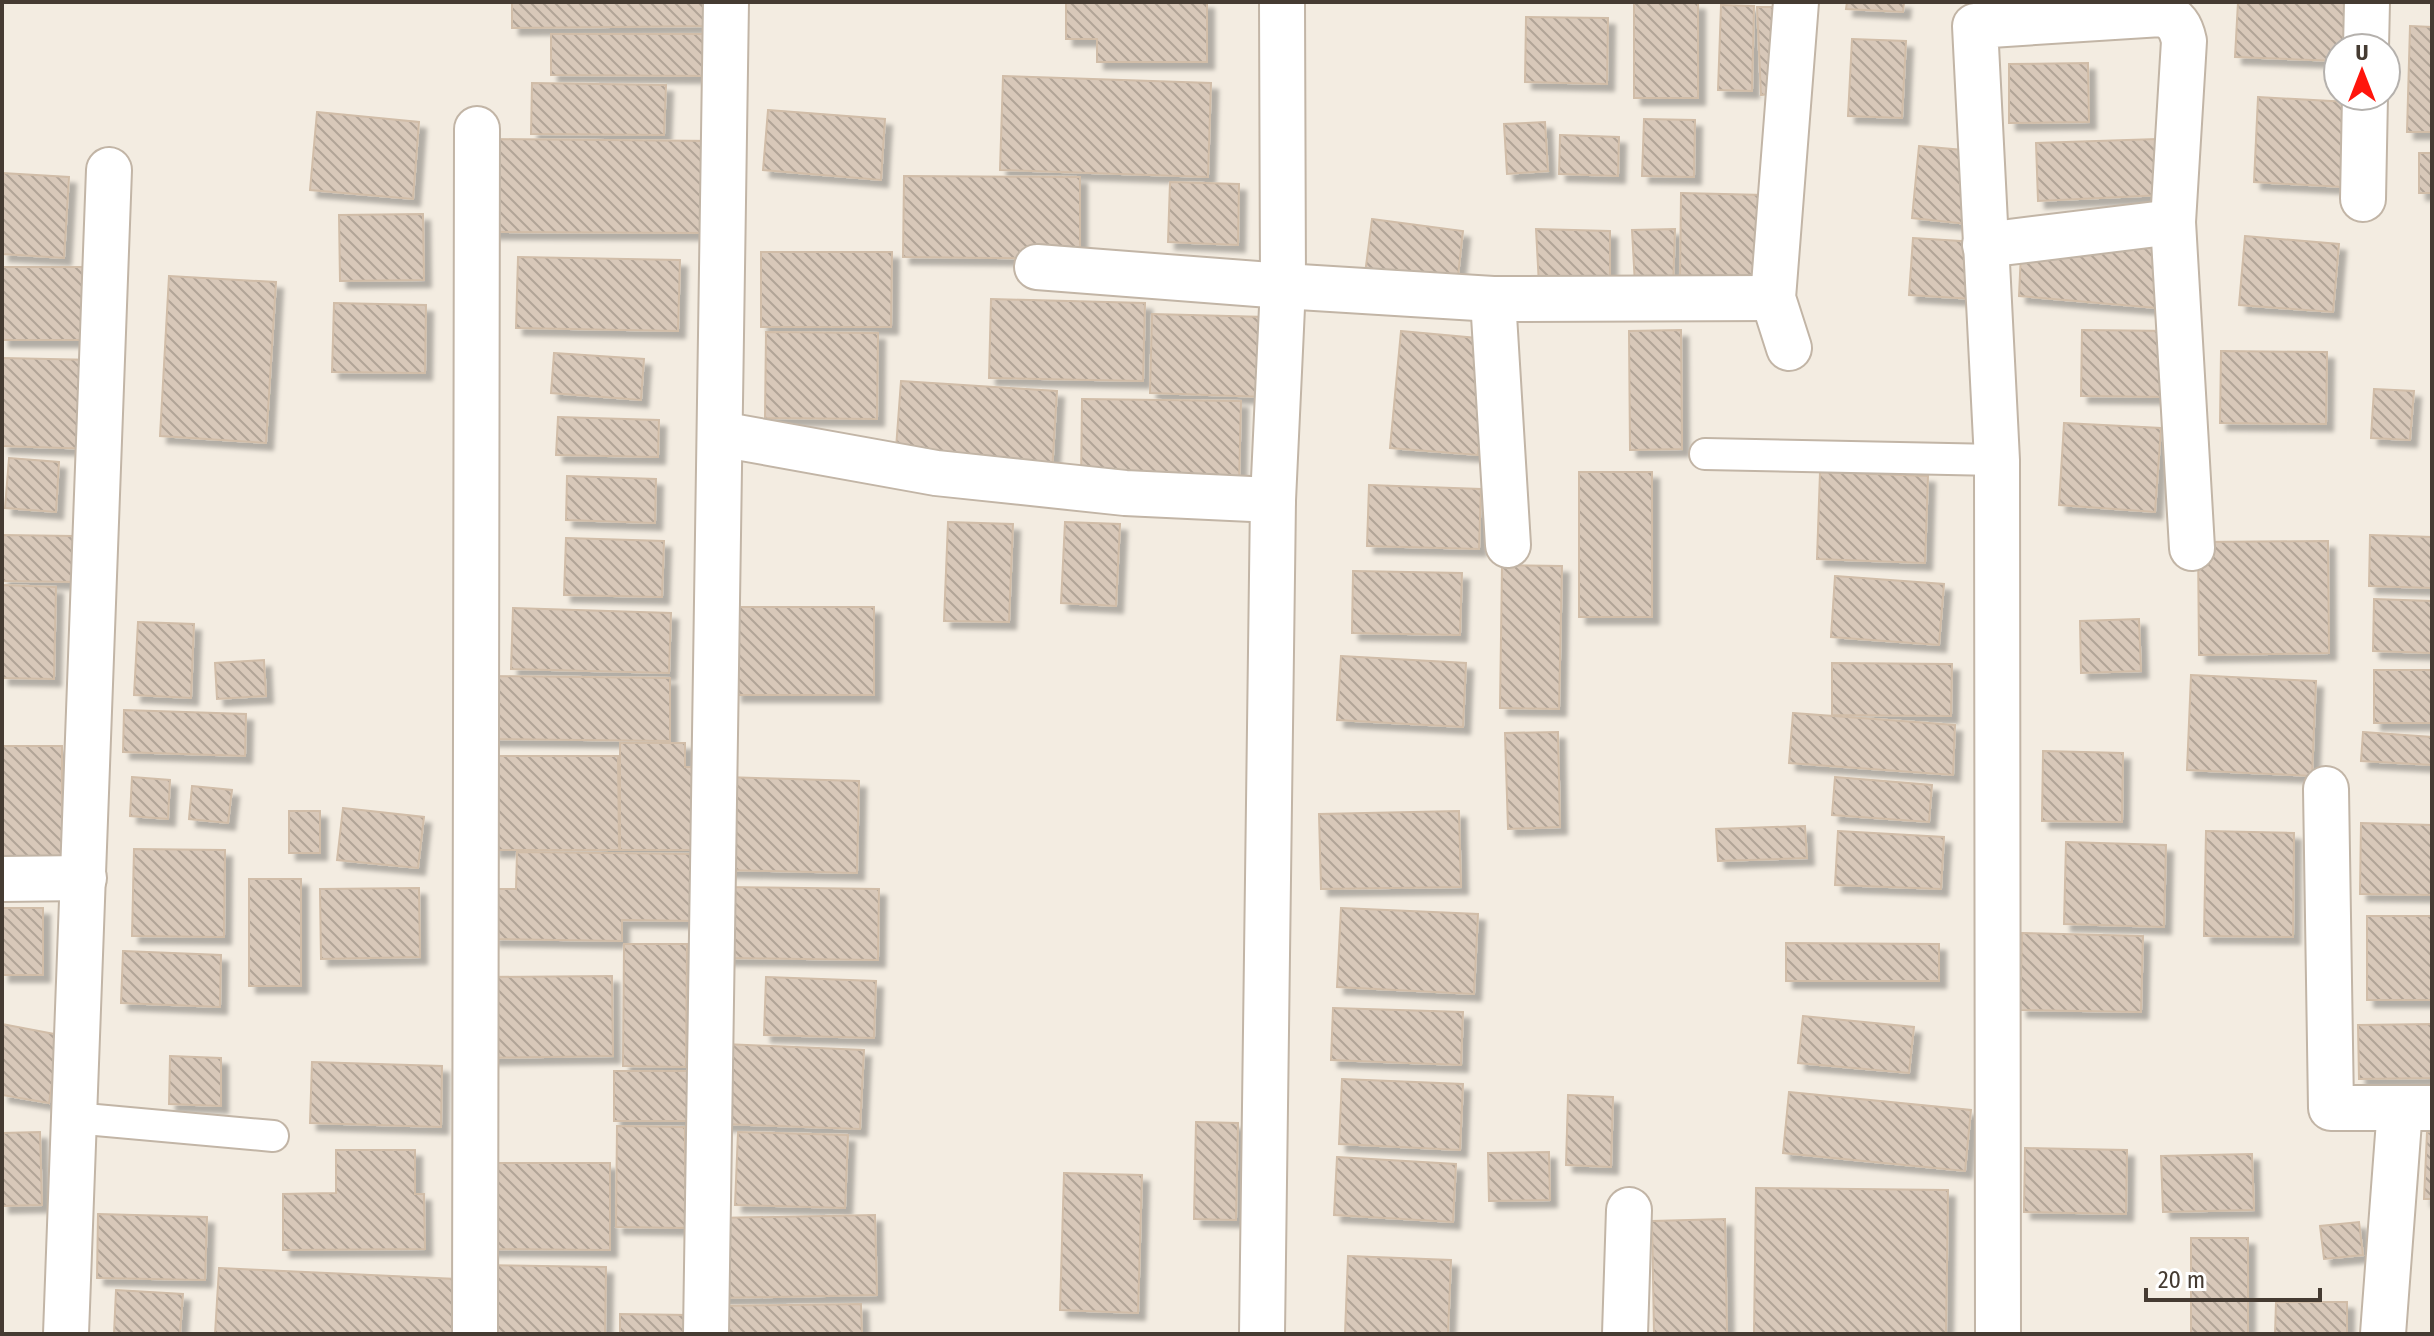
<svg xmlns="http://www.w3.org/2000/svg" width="2434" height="1336" viewBox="0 0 2434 1336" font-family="'Fira Sans Condensed',sans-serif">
<defs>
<pattern id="building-back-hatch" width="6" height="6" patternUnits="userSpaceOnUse" patternTransform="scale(2)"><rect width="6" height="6" fill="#d8c8b9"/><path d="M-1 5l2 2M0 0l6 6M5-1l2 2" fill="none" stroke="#b1a497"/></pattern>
<filter id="shadow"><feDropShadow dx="7" dy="7" stdDeviation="2" flood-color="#0004"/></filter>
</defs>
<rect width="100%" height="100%" fill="#f3ece1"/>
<g fill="url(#building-back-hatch)" stroke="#d1bda8" stroke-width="2" filter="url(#shadow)">
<polygon points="512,2 710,2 710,26 512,28"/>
<polygon points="1066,2 1207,2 1207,62 1097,62 1097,39 1066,39"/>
<polygon points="1847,2 1904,2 1903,12 1846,9"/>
<polygon points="2238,2 2345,2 2343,48 2338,48 2338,61 2235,57"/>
<rect x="1634" y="3" width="64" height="95"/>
<polygon points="1721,5 1754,6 1752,91 1718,90"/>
<polygon points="1757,7 1781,7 1775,93 1761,95"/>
<polygon points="1526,17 1608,18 1607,84 1525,82"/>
<polygon points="2410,26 2432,27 2432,132 2407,132"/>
<polygon points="551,34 716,34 716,76 551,75"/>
<polygon points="1852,39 1906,41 1902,118 1848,116"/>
<polygon points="2088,63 2089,122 2009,123 2009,64"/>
<polygon points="1003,76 1211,83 1208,177 1000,170"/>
<polygon points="532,83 666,85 664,135 531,134"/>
<polygon points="2258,97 2349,102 2343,187 2254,182"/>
<polygon points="768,110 885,119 881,180 763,170"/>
<polygon points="317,112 419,122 413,199 310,190"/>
<polygon points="1644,119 1695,120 1694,177 1642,176"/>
<polygon points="1545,122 1548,171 1507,174 1504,124"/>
<polygon points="1560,135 1619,137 1618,176 1559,174"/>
<polygon points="489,139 715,141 714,233 489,232"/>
<polygon points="2157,139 2162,195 2038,201 2036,143"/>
<polygon points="1919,146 1974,151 1967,224 1912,218"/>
<rect x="2419" y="153" width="13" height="40"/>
<polygon points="2,173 69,177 64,258 2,254"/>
<polygon points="904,176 1080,177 1080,259 903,257"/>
<polygon points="1170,182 1239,184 1238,245 1168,242"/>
<polygon points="1681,193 1765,195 1764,284 1680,283"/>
<polygon points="423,214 424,280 340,281 339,215"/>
<polygon points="1372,219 1463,231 1457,285 1365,274"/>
<polygon points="1536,229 1610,231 1610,283 1539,285"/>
<polygon points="1675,229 1673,288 1635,285 1632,230"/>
<polygon points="2245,236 2339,244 2333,312 2239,305"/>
<polygon points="1913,238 1976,242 1973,299 1909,295"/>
<polygon points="2162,245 2156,308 2019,296 2021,252"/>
<polygon points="761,252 892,252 891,327 761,327"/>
<polygon points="518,257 680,260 678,331 516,328"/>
<rect x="2" y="267" width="84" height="73"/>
<polygon points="169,276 276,282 266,443 160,436"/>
<polygon points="991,299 1145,303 1143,381 989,378"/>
<polygon points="334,303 426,305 425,373 332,372"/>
<polygon points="1152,314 1267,317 1266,397 1150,393"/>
<polygon points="1681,330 1682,449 1630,450 1629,331"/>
<polygon points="2082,330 2173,331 2172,397 2081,396"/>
<polygon points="1401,331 1488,339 1478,455 1390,448"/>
<polygon points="766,332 878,333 877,419 765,418"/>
<polygon points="2221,351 2327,352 2326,424 2220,423"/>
<polygon points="554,353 644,359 641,400 551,393"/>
<polygon points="2,358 97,360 95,449 2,446"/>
<polygon points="901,381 1057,391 1052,472 895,462"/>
<polygon points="2374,389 2414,391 2410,440 2371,438"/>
<polygon points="1082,399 1241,401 1239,485 1081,482"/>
<polygon points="558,417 659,420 658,457 556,455"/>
<polygon points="2064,423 2161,428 2155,512 2059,505"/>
<polygon points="9,458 59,462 56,512 5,508"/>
<rect x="1579" y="472" width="73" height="145"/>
<polygon points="1820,472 1928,476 1925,563 1817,559"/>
<polygon points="567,476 656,479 655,523 566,520"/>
<polygon points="1369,485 1481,489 1479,549 1367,546"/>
<polygon points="948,522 1013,524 1009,622 944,621"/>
<polygon points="1065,522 1120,524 1116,606 1061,603"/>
<polygon points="2,535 74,536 74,582 2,581"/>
<polygon points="2370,535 2432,537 2432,588 2369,586"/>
<polygon points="566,538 664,541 662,597 564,595"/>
<polygon points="2328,541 2329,653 2199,655 2198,542"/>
<polygon points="1502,565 1562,566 1559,709 1500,708"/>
<polygon points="1353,571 1462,573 1460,635 1352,633"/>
<polygon points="1835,576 1944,584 1939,645 1831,637"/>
<polygon points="2,585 56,587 54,679 2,678"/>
<polygon points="2374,599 2432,601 2432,653 2373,651"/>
<polygon points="734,607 874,607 874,695 735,695"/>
<polygon points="513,608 671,613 669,673 511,669"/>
<polygon points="2139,619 2141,671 2081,673 2080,621"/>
<polygon points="138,622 194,624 191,698 134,695"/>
<polygon points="1341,656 1466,663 1463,727 1337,720"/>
<polygon points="264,660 266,696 217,699 215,663"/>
<polygon points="1832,663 1952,664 1951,716 1832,715"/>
<rect x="2374" y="670" width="58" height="53"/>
<polygon points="2191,675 2316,681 2312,776 2187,770"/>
<polygon points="488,676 670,678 670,741 488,739"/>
<polygon points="124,710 246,714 245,756 123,752"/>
<polygon points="1793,713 1955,725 1953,775 1789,763"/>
<polygon points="1558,732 1560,827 1508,829 1505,733"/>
<polygon points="2363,732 2432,737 2432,765 2361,761"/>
<polygon points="620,743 685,743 685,767 704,767 704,850 620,850"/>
<rect x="2" y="746" width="60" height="112"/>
<polygon points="2043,751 2123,753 2122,822 2042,821"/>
<polygon points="493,756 618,756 619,850 493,850"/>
<polygon points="132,777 170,780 168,819 130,816"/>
<polygon points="725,777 859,781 857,873 723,870"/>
<polygon points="1835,777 1932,785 1929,822 1832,815"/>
<polygon points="192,786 232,790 228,823 189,819"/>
<polygon points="343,808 424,817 418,868 337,860"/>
<rect x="289" y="811" width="31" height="42"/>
<polygon points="1459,811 1461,887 1321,889 1319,814"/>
<polygon points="2361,823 2432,825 2432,895 2360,894"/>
<polygon points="1805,826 1807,858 1718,861 1716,829"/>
<polygon points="1838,831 1944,837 1941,889 1835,885"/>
<polygon points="2206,831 2294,833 2293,937 2204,936"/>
<polygon points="2066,842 2166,845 2164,927 2064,924"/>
<polygon points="134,849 225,850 224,937 132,936"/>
<polygon points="517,852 699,854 698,921 622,920 622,941 492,939 493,889 516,889"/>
<rect x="249" y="879" width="52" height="107"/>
<polygon points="720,887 879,889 878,960 719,958"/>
<polygon points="419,888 420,957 321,959 320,889"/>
<rect x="2" y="908" width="41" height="67"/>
<polygon points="1341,908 1478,914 1474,994 1337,987"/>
<rect x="2367" y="916" width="65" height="84"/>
<polygon points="2022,933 2143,936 2141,1012 2020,1010"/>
<polygon points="1786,943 1939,944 1939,981 1786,981"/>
<polygon points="624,944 687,944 686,1067 623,1066"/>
<polygon points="123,951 221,955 220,1007 121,1003"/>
<polygon points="612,976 613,1056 480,1058 479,977"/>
<polygon points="766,977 876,981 874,1038 764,1035"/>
<polygon points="1333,1008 1463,1012 1461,1065 1331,1060"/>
<polygon points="1803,1016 1914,1027 1909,1073 1798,1063"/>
<polygon points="2,1024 60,1035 49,1103 2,1095"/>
<polygon points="2432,1024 2432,1078 2359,1079 2358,1025"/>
<polygon points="724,1044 864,1050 860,1129 721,1124"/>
<polygon points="170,1056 221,1058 221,1106 169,1104"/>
<polygon points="312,1062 442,1066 441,1127 310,1123"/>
<rect x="614" y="1071" width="82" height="50"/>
<polygon points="1342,1079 1463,1084 1460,1150 1339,1144"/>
<polygon points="1789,1092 1971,1110 1965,1171 1783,1153"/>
<polygon points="1568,1095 1613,1097 1611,1167 1566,1165"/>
<polygon points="1196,1122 1238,1123 1236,1220 1194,1219"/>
<polygon points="617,1126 685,1127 685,1228 616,1227"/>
<polygon points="40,1132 42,1205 2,1206 2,1133"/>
<polygon points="738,1132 848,1135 845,1208 735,1205"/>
<polygon points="2427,1132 2432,1132 2432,1199 2424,1199"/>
<polygon points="2025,1148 2127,1150 2126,1214 2024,1212"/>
<polygon points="336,1150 415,1150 415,1194 424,1194 425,1249 283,1250 283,1194 336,1193"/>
<polygon points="1549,1152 1550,1200 1489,1201 1488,1153"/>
<polygon points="2252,1154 2254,1210 2163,1212 2161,1156"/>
<polygon points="1337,1157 1456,1164 1453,1222 1334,1215"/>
<polygon points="479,1163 610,1163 610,1250 479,1249"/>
<polygon points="1064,1173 1142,1175 1138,1313 1060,1310"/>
<polygon points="1756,1188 1948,1190 1946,1334 1754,1334"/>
<polygon points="98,1214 207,1217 205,1280 97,1278"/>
<polygon points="875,1215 877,1295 716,1298 715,1218"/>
<polygon points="1725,1219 1727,1334 1654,1334 1652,1221"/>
<polygon points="2359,1222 2363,1255 2324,1259 2320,1226"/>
<rect x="2191" y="1238" width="57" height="96"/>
<polygon points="1348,1256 1451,1260 1448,1334 1345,1334"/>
<polygon points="479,1265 606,1267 605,1334 478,1334"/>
<polygon points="219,1268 457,1279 454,1334 215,1334"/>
<polygon points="116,1290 183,1294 180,1334 114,1334"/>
<polygon points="2276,1302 2347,1302 2347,1334 2275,1334"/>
<polygon points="861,1304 862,1334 719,1334 718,1306"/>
<polygon points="620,1314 689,1315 688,1334 620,1334"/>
</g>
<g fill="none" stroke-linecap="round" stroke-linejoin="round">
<defs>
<g id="lane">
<polyline points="1705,454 1997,460"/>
<polyline points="74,1118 273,1136"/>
</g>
<g id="street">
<polyline points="2366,48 2367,2"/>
<polyline points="2363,199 2365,96"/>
<polyline points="1985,245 2173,222"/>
<polyline points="1037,267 1283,286 1493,299 1773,298"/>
<polyline points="1493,299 1508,545"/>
<polyline points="1789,348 1773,298 1796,2"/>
<polyline points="720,434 936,473 1125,493 1273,500"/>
<polyline points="2326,789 2331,1108 2432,1108"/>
<polyline points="2,879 84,878"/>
<polyline points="66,1334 109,170"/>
<polyline points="475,1334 477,129"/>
<polyline points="706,1334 726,2"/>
<polyline points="1262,1334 1273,500 1283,286 1282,2"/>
<polyline points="1625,1334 1629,1210"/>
<path d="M1998,1334L1997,460L1975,26L2161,14C2176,18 2181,27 2184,41L2173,222L2192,548"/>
<polyline points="2383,1334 2400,1108"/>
</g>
</defs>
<use href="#lane" stroke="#c2b5a6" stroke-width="34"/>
<use href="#street" stroke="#c2b5a6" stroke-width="48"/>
<use href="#lane" stroke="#fff" stroke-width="30"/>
<use href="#street" stroke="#fff" stroke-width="44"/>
</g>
<rect width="2434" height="1336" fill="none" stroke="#453b32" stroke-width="8"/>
<g transform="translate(2362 72)"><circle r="38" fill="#ffffff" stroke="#b5b1ad" stroke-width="2"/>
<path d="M0-6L14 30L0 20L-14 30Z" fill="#ff150c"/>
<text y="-12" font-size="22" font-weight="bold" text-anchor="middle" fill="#453b32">U</text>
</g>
<path d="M2146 1288v12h174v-12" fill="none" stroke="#453b32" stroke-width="4"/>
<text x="2158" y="1288" font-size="24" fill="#453b32" stroke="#ffffff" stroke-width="6" paint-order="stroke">20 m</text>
</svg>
